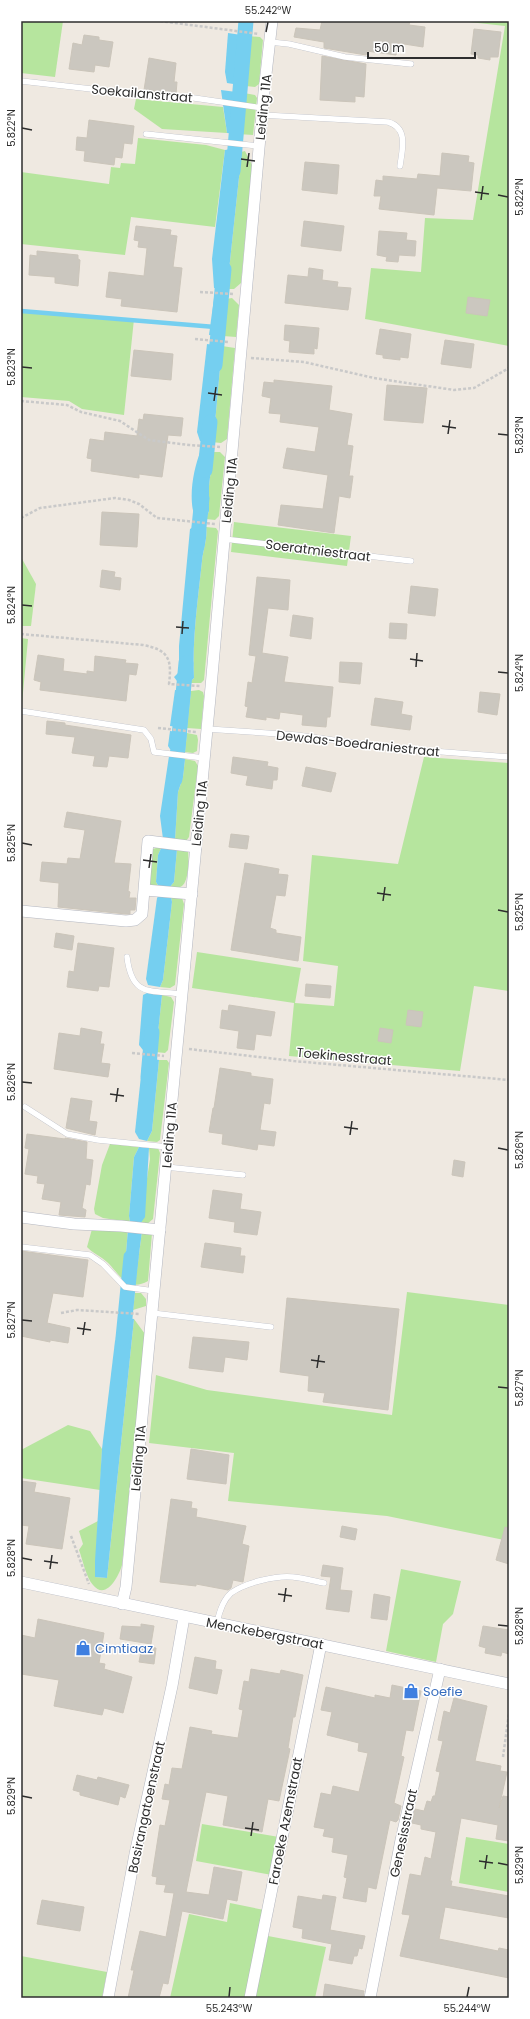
<svg xmlns="http://www.w3.org/2000/svg" width="530" height="2019" viewBox="0 0 530 2019" font-family="Poppins,sans-serif">
<rect width="100%" height="100%" fill="#efe9e1"/>
<g fill="#b6e59e">
<polygon points="21,21 63,21 55,77 21,73"/>
<polygon points="460,21 509,21 509,346 365,319 371,268 421,272 425,218 473,220 505,26"/>
<polygon points="248,36 260,37 263,40 259,84 255,87 246,86 250,45"/>
<polygon points="244,93 255,95 257,98 253,135 238,134 246,99"/>
<polygon points="136,99 223,107 227,133 162,129 134,109"/>
<polygon points="138,138 206,145 225,150 215,227 131,217 125,255 21,244 21,172 109,184 111,167 120,168 121,163 135,164"/>
<polygon points="245,151 252,165 241,283 234,289 227,289 240,168 237,161 237,153"/>
<polygon points="232,298 239,305 236,337 223,336 226,299"/>
<polygon points="21,311 134,319 124,415 82,409 69,401 21,397"/>
<polygon points="222,346 235,348 227,439 221,443 211,442 214,434"/>
<polygon points="213,452 220,452 225,457 219,516 215,520 206,519 209,511 209,486"/>
<polygon points="234,522 351,536 347,566 231,552"/>
<path d="M206,527L216,528L218,531L204,680L201,683H189L194,678C192,639 198,599 202,561C203,550 208,537 206,527Z"/>
<polygon points="21,557 36,584 31,626 21,626"/>
<polygon points="21,638 28,639 22,703 21,703"/>
<polygon points="199,690 203,692 204,696 201,729 187,728 191,691"/>
<polygon points="187,733 197,735 198,740 197,751 193,753 185,752"/>
<polygon points="424,757 509,763 509,991 474,986 460,1071 289,1056 294,1003 192,988 197,952 301,968 295,1003 334,1006 338,966 303,961 312,855 398,864"/>
<polygon points="185,759 195,761 198,766 189,837 186,841 175,840 178,792 183,777"/>
<polygon points="162,846 158,855 156,882 159,887 151,886 148,879 153,849"/>
<path d="M177,849L188,851C189,859 189,881 182,886C178,889 173,888 169,888L174,882Z"/>
<polygon points="171,896 182,898 184,904 175,985 170,988 160,987 163,980 172,902"/>
<polygon points="162,995 171,997 174,1002 168,1050 165,1053 156,1052"/>
<polygon points="159,1060 167,1060 169,1063 160,1140 157,1142 147,1141 152,1131"/>
<polygon points="110,1144 139,1147 134,1157 129,1216 130,1222 103,1218 95,1214 94,1209 102,1165"/>
<polygon points="149,1148 158,1148 160,1153 153,1219 147,1224 140,1224 150,1159"/>
<path d="M92,1229H128L124,1277L136,1278L142,1231L152,1233L148,1281C127,1293 119,1273 107,1262C101,1256 92,1253 87,1247Z"/>
<polygon points="407,1292 509,1305 509,1541 387,1516 228,1501 234,1453 149,1443 156,1375 207,1390 392,1415"/>
<polygon points="135,1293 141,1293 146,1299 146,1306 133,1310"/>
<path d="M134,1319L145,1334L122,1565C119,1576 106,1601 93,1585C86,1577 83,1561 79,1550L83,1544L79,1531L98,1521L95,1577L107,1578Z"/>
<polygon points="68,1425 90,1431 102,1449 100,1490 21,1478 21,1450"/>
<polygon points="401,1569 461,1581 453,1614 443,1624 436,1662 386,1651"/>
<polygon points="202,1824 279,1837 272,1875 196,1861"/>
<polygon points="466,1837 509,1844 509,1892 459,1883"/>
<polygon points="230,1903 264,1910 247,1998 170,1998 189,1914 227,1922"/>
<polygon points="268,1936 326,1947 315,1998 255,1998"/>
<polygon points="21,1956 107,1972 102,1998 21,1998"/>
</g>
<g fill="#75cff0">
<polygon points="228,33 248,36 250,45 246,86 227,83 225,72"/>
<path d="M221,90L244,93C247,106 242,122 238,134L227,133Z"/>
<polygon points="231,149 237,153 237,161 240,168 227,289 214,288 212,259 225,150"/>
<polygon points="214,298 226,299 223,336 209,335"/>
<polygon points="207,344 222,346 214,434 211,442 200,441 197,432"/>
<path d="M201,450L213,452L209,486V511L206,519L195,518C188,498 193,470 201,450Z"/>
<path d="M195,526L206,527C208,537 203,550 202,561C198,599 192,639 194,678L189,683L177,681L174,677L179,672V646L190,529Z"/>
<polygon points="175,690 191,691 187,728 170,726"/>
<polygon points="170,731 187,733 185,752 170,749 168,746"/>
<polygon points="169,756 185,759 183,777 178,792 175,840 163,839 160,816"/>
<polygon points="162,846 177,849 174,882 169,888 159,887 156,882 158,855"/>
<polygon points="160,894 171,896 172,902 163,980 160,987 148,985 146,979 157,898"/>
<polygon points="147,993 162,995 156,1052 143,1050 139,1045 143,995"/>
<polygon points="143,1057 159,1060 152,1131 147,1141 139,1139 135,1132"/>
<polygon points="139,1147 149,1148 145,1217 140,1224 130,1222 129,1216 134,1157"/>
<polygon points="128,1229 142,1231 136,1278 124,1277"/>
<polygon points="121,1317 134,1319 107,1578 95,1577 95,1561 102,1449 115,1341"/>
</g>
<g fill="none" stroke-linecap="round" stroke-linejoin="round">
<polyline stroke="#75cff0" stroke-width="4.5" points="21,311 215,327"/>
<g stroke="#75cff0" stroke-width="15">
<polyline points="233,171 246,21"/>
<polyline points="215,365 224,269"/>
<polyline points="205,470 210,422"/>
<polyline points="197,546 202,498"/>
<polyline points="175,779 186,663"/>
<polyline points="148,1077 152,1032"/>
<polyline points="123,1338 131,1257"/>
</g>
</g>
<g fill="#cbc7bf" stroke="#cbc5ba">
<polygon points="322,21 410,21 409,25 425,27 423,47 398,43 396,55 367,51 366,55 324,48 324,42 294,37 296,28 320,30"/>
<polygon points="474,29 501,32 498,57 490,57 490,60 478,58 478,55 471,54"/>
<polygon points="84,35 99,37 99,40 113,42 109,67 95,65 94,72 69,69 73,43 82,45"/>
<polygon points="322,56 366,64 364,97 355,96 355,102 320,100"/>
<polygon points="149,58 176,63 174,82 177,82 176,94 144,90"/>
<polygon points="89,120 134,126 132,144 124,143 122,158 115,157 114,165 84,161 85,151 76,150 77,137 87,138"/>
<polygon points="442,153 469,156 468,162 474,163 471,191 437,188 434,215 379,209 381,196 374,196 376,180 383,181 383,176 417,179 418,174 440,176"/>
<polygon points="305,162 339,165 337,194 302,190"/>
<polygon points="304,221 344,226 341,251 301,246"/>
<polygon points="136,226 171,230 170,235 177,236 173,267 182,268 177,312 121,306 122,299 106,297 109,272 144,276 147,248 138,247 139,241 134,240"/>
<polygon points="379,231 407,233 406,240 416,241 415,256 399,255 398,262 386,261 387,257 377,255"/>
<polygon points="37,251 78,255 78,259 80,260 78,286 55,283 55,277 29,275 30,255 37,256"/>
<polygon points="309,268 323,270 322,280 338,282 337,287 351,288 348,310 285,303 288,275 308,277"/>
<polygon points="468,297 490,300 487,316 466,313"/>
<polygon points="285,325 319,328 317,349 314,348 314,354 289,352 290,341 284,340"/>
<polygon points="380,329 411,334 408,358 400,357 400,360 383,358 383,355 376,354"/>
<polygon points="445,340 474,344 471,368 441,364"/>
<polygon points="134,350 173,354 171,380 131,376"/>
<polygon points="274,380 332,386 329,410 352,414 347,445 353,446 349,476 353,476 350,498 339,496 334,533 278,525 281,505 323,509 328,475 283,468 287,448 315,452 319,427 280,422 281,414 269,413 271,398 262,396 264,382 274,383"/>
<polygon points="387,385 427,388 423,423 384,420"/>
<polygon points="144,414 183,418 181,436 168,435 162,477 139,474 139,478 91,471 92,459 87,458 90,439 104,441 105,432 137,436 139,419 143,420"/>
<polygon points="102,512 139,514 137,547 100,545"/>
<polygon points="102,570 115,572 114,577 121,578 120,590 100,587"/>
<polygon points="257,577 290,580 288,610 268,608 262,653 288,657 284,682 333,687 330,717 327,717 326,727 302,725 303,715 280,712 279,719 266,717 266,720 246,717 248,707 245,706 248,682 252,683 256,656 249,655"/>
<polygon points="411,586 438,589 435,616 408,613"/>
<polygon points="293,615 313,618 311,639 290,636"/>
<polygon points="390,623 407,624 406,639 389,638"/>
<polygon points="38,655 64,659 63,671 87,674 87,671 94,672 95,656 126,660 125,663 138,664 136,675 129,674 126,701 40,690 41,682 34,680"/>
<polygon points="340,662 362,663 360,684 339,682"/>
<polygon points="480,692 500,694 497,715 478,712"/>
<polygon points="375,698 403,702 401,714 412,716 410,730 371,725"/>
<polygon points="47,721 65,723 65,725 131,735 128,758 109,756 107,767 93,766 95,756 72,753 75,737 46,734"/>
<polygon points="233,757 268,762 267,766 278,768 277,780 273,780 272,789 246,785 248,776 231,773"/>
<polygon points="306,767 336,773 331,792 302,786"/>
<polygon points="67,812 121,821 114,863 131,864 128,891 130,892 129,898 136,898 135,910 130,910 130,914 126,914 58,907 59,883 40,881 42,862 67,864 68,858 80,859 85,830 64,827"/>
<polygon points="231,834 249,836 247,849 229,847"/>
<polygon points="245,863 279,869 278,874 288,875 285,896 276,895 270,928 276,930 276,933 301,937 298,961 231,950"/>
<polygon points="56,933 74,936 72,950 54,947"/>
<polygon points="78,943 114,948 109,987 99,986 98,991 67,987 69,971 74,972"/>
<polygon points="306,984 331,986 330,998 305,996"/>
<polygon points="229,1005 275,1012 271,1036 256,1034 254,1050 237,1048 239,1031 220,1028 222,1010 228,1011"/>
<polygon points="408,1010 423,1012 421,1027 406,1025"/>
<polygon points="81,1028 102,1032 100,1044 104,1044 101,1063 110,1064 108,1077 54,1069 59,1033 80,1036"/>
<polygon points="380,1028 393,1030 391,1043 378,1041"/>
<polygon points="220,1068 251,1073 251,1076 273,1079 270,1104 264,1103 260,1130 276,1132 274,1146 258,1144 257,1150 222,1144 223,1134 209,1132 213,1108 214,1108"/>
<polygon points="71,1098 92,1101 89,1121 97,1122 95,1135 66,1128"/>
<polygon points="27,1134 65,1139 65,1138 87,1142 86,1159 93,1160 90,1185 86,1184 82,1208 86,1210 85,1217 59,1215 61,1202 42,1199 45,1184 37,1183 38,1176 25,1174 29,1149 25,1148"/>
<polygon points="454,1160 465,1162 463,1177 452,1175"/>
<polygon points="213,1190 242,1194 240,1209 261,1212 257,1235 234,1232 235,1222 209,1218"/>
<polygon points="205,1243 241,1248 240,1256 245,1256 243,1273 201,1267"/>
<polygon points="21,1251 88,1260 83,1297 53,1293 47,1323 70,1328 68,1343 50,1340 50,1342 21,1336"/>
<polygon points="287,1298 399,1309 388,1410 323,1402 325,1393 308,1391 309,1376 280,1372"/>
<polygon points="193,1337 249,1342 247,1360 225,1357 223,1372 189,1368"/>
<polygon points="191,1449 229,1455 226,1484 187,1479"/>
<polygon points="21,1481 36,1483 34,1492 70,1498 62,1549 26,1544 29,1526 21,1525"/>
<polygon points="171,1499 192,1502 191,1508 197,1509 196,1517 246,1526 242,1544 249,1546 243,1582 233,1580 231,1588 228,1590 196,1584 196,1586 160,1582"/>
<polygon points="342,1526 357,1529 355,1540 340,1537"/>
<polygon points="505,1527 509,1528 509,1564 496,1560"/>
<polygon points="323,1565 343,1568 340,1590 352,1591 349,1612 326,1609 331,1577 321,1576"/>
<polygon points="374,1594 390,1597 387,1620 371,1618"/>
<polygon points="38,1619 104,1633 99,1663 105,1664 104,1669 132,1677 123,1713 104,1708 102,1715 54,1706 59,1680 21,1674 21,1635 35,1638"/>
<polygon points="141,1624 154,1626 151,1644 120,1639 122,1626 141,1627"/>
<polygon points="483,1626 509,1630 509,1654 502,1652 501,1656 485,1653 486,1648 479,1646"/>
<polygon points="142,1646 156,1648 154,1664 139,1662"/>
<polygon points="195,1657 216,1661 215,1669 222,1670 217,1694 189,1688"/>
<polygon points="251,1669 280,1674 281,1670 303,1675 295,1717 293,1717 288,1748 290,1749 279,1801 268,1799 262,1832 223,1825 228,1796 206,1792 186,1892 209,1895 214,1867 242,1872 237,1901 227,1899 223,1919 182,1911 168,1984 163,1983 159,1998 128,1998 134,1970 131,1970 140,1931 166,1937 174,1893 164,1892 166,1885 156,1884 157,1877 152,1876 160,1825 165,1826 170,1800 162,1799 165,1784 169,1785 172,1768 182,1769 190,1727 212,1731 211,1734 238,1738 243,1710 239,1709 244,1681 249,1682"/>
<polygon points="392,1685 421,1691 413,1731 406,1730 401,1756 404,1757 394,1803 401,1806 398,1820 396,1822 390,1820 376,1889 368,1887 366,1902 343,1898 347,1878 344,1877 348,1855 332,1852 334,1838 323,1836 325,1829 314,1827 321,1793 331,1795 333,1786 359,1792 368,1753 358,1751 359,1743 327,1735 332,1712 321,1710 326,1687 375,1698 375,1695 390,1698"/>
<polygon points="454,1698 487,1706 475,1761 501,1766 500,1771 507,1772 499,1808 503,1796 509,1797 509,1841 496,1839 498,1825 461,1818 450,1881 452,1881 451,1886 509,1896 509,1918 445,1907 439,1939 498,1951 499,1948 509,1950 509,1978 400,1956 410,1915 402,1914 410,1874 421,1876 425,1857 431,1859 436,1832 421,1829 421,1825 412,1823 415,1809 424,1811 427,1801 431,1802 433,1796 435,1796 440,1772 436,1771 443,1741 438,1740 444,1711 450,1713"/>
<polygon points="77,1775 97,1780 98,1777 129,1785 125,1798 120,1796 118,1805 80,1795 80,1792 73,1790"/>
<polygon points="323,1895 336,1897 330,1930 365,1936 362,1949 359,1948 357,1956 354,1956 352,1964 329,1960 332,1944 302,1938 303,1929 293,1927 298,1896 322,1900"/>
<polygon points="42,1900 84,1907 80,1931 37,1924"/>
<polygon points="325,1984 364,1991 363,1998 323,1998"/>
</g>
<g fill="none" stroke-linecap="round" stroke-linejoin="round">
<defs>
<g id="lane">
<polyline points="270,42 289,44 345,57 411,64"/>
<polyline points="21,81 171,98 194,98 263,108"/>
<path d="M262,115L388,122C409,128 402,150 400,166"/>
<polyline points="146,134 259,146"/>
<polyline points="224,539 411,561"/>
<polyline points="21,711 144,730 151,739 154,752 204,758"/>
<polyline points="207,729 296,735 392,748 509,757"/>
<path d="M127,957C132,997 149,990 182,994"/>
<polyline points="25,1107 67,1134 98,1140 168,1147"/>
<polyline points="166,1167 243,1175"/>
<polyline points="21,1247 90,1255 103,1264 125,1287 154,1291"/>
<polyline points="152,1313 271,1327"/>
<path d="M217,1623C219,1613 222,1601 231,1593C245,1583 276,1575 293,1577C303,1578 314,1581 324,1583"/>
</g>
<g id="street">
<polyline points="145,890 192,894"/>
<polyline points="21,911 126,921 135,920 142,914 148,841 196,847"/>
<polyline points="21,1217 74,1224 121,1226 160,1230"/>
<polyline points="21,1582 509,1684"/>
<polyline points="122,1604 126,1587 211,687 264,92 272,21"/>
<polyline points="108,1998 135,1854 172,1686 184,1617"/>
<polyline points="250,1998 321,1644"/>
<polyline points="370,1998 401,1840 440,1669"/>
</g>
</defs>
<use href="#lane" stroke="#b4b7c1" stroke-width="6"/>
<use href="#street" stroke="#b4b7c1" stroke-width="12"/>
<g stroke="#c9c9c9" stroke-width="2.5" stroke-dasharray="3 2" stroke-linecap="butt">
<polyline points="160,21 259,34"/>
<polyline points="200,292 233,294"/>
<polyline points="195,339 229,342"/>
<polyline points="251,358 304,362 374,378 454,390 474,388 509,368"/>
<polyline points="21,401 67,405 81,412 120,421 149,440 189,445 220,447"/>
<polyline points="21,518 40,508 115,498 129,500 139,504 157,518 215,524"/>
<path d="M21,634L143,645C169,650 172,659 169,684L200,686"/>
<polyline points="158,728 196,732"/>
<polyline points="189,1049 294,1061 509,1080"/>
<polyline points="132,1053 164,1056"/>
<polyline points="61,1313 77,1310 140,1314"/>
<polyline points="71,1536 89,1584"/>
<polyline points="503,1757 509,1713"/>
</g>
<use href="#lane" stroke="#fff" stroke-width="5.5"/>
<use href="#street" stroke="#fff" stroke-width="11"/>
</g>
<path fill="none" stroke="#2e2e2e" stroke-width="1.5" d="M266,32L268,22M22,128L32,130M241,159L255,161M247,167L249,153M475,192L489,194M498,195L508,197M481,200L483,186M22,367L32,368M208,393L222,395M214,401L216,387M442,426L456,428M448,434L450,420M498,434L508,435M22,605L32,606M176,627L189,628M182,634L183,621M410,659L423,661M416,667L417,653M498,672L508,673M22,843L32,845M143,860L157,862M149,868L151,854M377,893L391,895M383,901L385,887M498,910L508,912M22,1082L32,1083M110,1094L124,1096M116,1102L118,1088M344,1127L358,1129M350,1135L352,1121M498,1148L508,1150M22,1320L32,1321M77,1328L91,1330M83,1335L85,1322M311,1360L325,1362M317,1368L319,1355M498,1387L508,1388M22,1558L32,1560M44,1561L58,1563M50,1569L52,1555M278,1594L292,1596M284,1602L286,1588M498,1625L508,1626M22,1796L32,1798M245,1828L259,1830M251,1836L253,1822M479,1861L493,1863M498,1863L508,1865M485,1869L487,1855M229,1997L230,1987M467,1997L469,1987"/>
<defs>
<symbol id="shop-bare" viewBox="-9 -9 18 18"><path d="M-5-2.5h2.3a2.7 3.5 0 0 1 5.4 0H5L5.5 6h-11ZM-1.5-2.5h3a1.5 2.3 0 0 0-3 0Z" fill="#3f7fe0" stroke="#fff" stroke-width="2.5" paint-order="stroke"/></symbol>
</defs>
<g fill-rule="evenodd">
<use href="#shop-bare" x="72" y="1637" width="22" height="22"/>
<use href="#shop-bare" x="400" y="1680" width="22" height="22"/>
</g>
<g text-anchor="middle" stroke-width="3" stroke-linejoin="round" paint-order="stroke">
<g font-size="13" fill="#2e2e2e" stroke="#fff">
<text transform="translate(142 93) rotate(5)" y="5">Soekailanstraat</text>
<text transform="translate(263 107) rotate(-84)" y="5">Leiding 11A</text>
<text transform="translate(229 490) rotate(-84)" y="5">Leiding 11A</text>
<text transform="translate(318 550) rotate(7)" y="5">Soeratmiestraat</text>
<text transform="translate(358 743) rotate(6)" y="5">Dewdas-Boedraniestraat</text>
<text transform="translate(199 813) rotate(-84)" y="5">Leiding 11A</text>
<text transform="translate(344 1056) rotate(5)" y="5">Toekinesstraat</text>
<text transform="translate(169 1135) rotate(-85)" y="5">Leiding 11A</text>
<text transform="translate(138 1458) rotate(-85)" y="5">Leiding 11A</text>
<text transform="translate(265 1633) rotate(11)" y="5">Menckebergstraat</text>
<text transform="translate(146 1807) rotate(-78)" y="5">Basirangatoenstraat</text>
<text transform="translate(285 1821) rotate(-79)" y="5">Faroeke Azemstraat</text>
<text transform="translate(403 1833) rotate(-78)" y="5">Genesisstraat</text>
</g>
<g font-size="13" fill="#366cbe" stroke="#fff" text-anchor="start">
<text x="95" y="1653">Cimtiaaz</text>
<text x="423" y="1696">Soefie</text>
</g>
</g>
<rect width="530" height="2019" fill="none" stroke="#ffffff" stroke-width="44"/>
<path d="M368 52v6h107v-6" fill="none" stroke="#2e2e2e" stroke-width="2"/>
<text x="374" y="52" font-size="12" fill="#2e2e2e" stroke="#ffffff" stroke-width="3" paint-order="stroke">50 m</text>
<rect x="22" y="22" width="486" height="1975" fill="none" stroke="#2e2e2e" stroke-width="1.5"/>
<g font-size="10" text-anchor="middle" fill="#2e2e2e">
<text x="268" y="14">55.242°W</text>
<text transform="translate(11 128) rotate(-90)" y="4">5.822°N</text>
<text transform="translate(519 197) rotate(-90)" y="4">5.822°N</text>
<text transform="translate(11 367) rotate(-90)" y="4">5.823°N</text>
<text transform="translate(519 435) rotate(-90)" y="4">5.823°N</text>
<text transform="translate(11 605) rotate(-90)" y="4">5.824°N</text>
<text transform="translate(519 673) rotate(-90)" y="4">5.824°N</text>
<text transform="translate(11 843) rotate(-90)" y="4">5.825°N</text>
<text transform="translate(519 912) rotate(-90)" y="4">5.825°N</text>
<text transform="translate(11 1082) rotate(-90)" y="4">5.826°N</text>
<text transform="translate(519 1150) rotate(-90)" y="4">5.826°N</text>
<text transform="translate(11 1320) rotate(-90)" y="4">5.827°N</text>
<text transform="translate(519 1388) rotate(-90)" y="4">5.827°N</text>
<text transform="translate(11 1558) rotate(-90)" y="4">5.828°N</text>
<text transform="translate(519 1626) rotate(-90)" y="4">5.828°N</text>
<text transform="translate(11 1796) rotate(-90)" y="4">5.829°N</text>
<text transform="translate(519 1865) rotate(-90)" y="4">5.829°N</text>
<text x="229" y="2012">55.243°W</text>
<text x="467" y="2012">55.244°W</text>
</g>
</svg>
